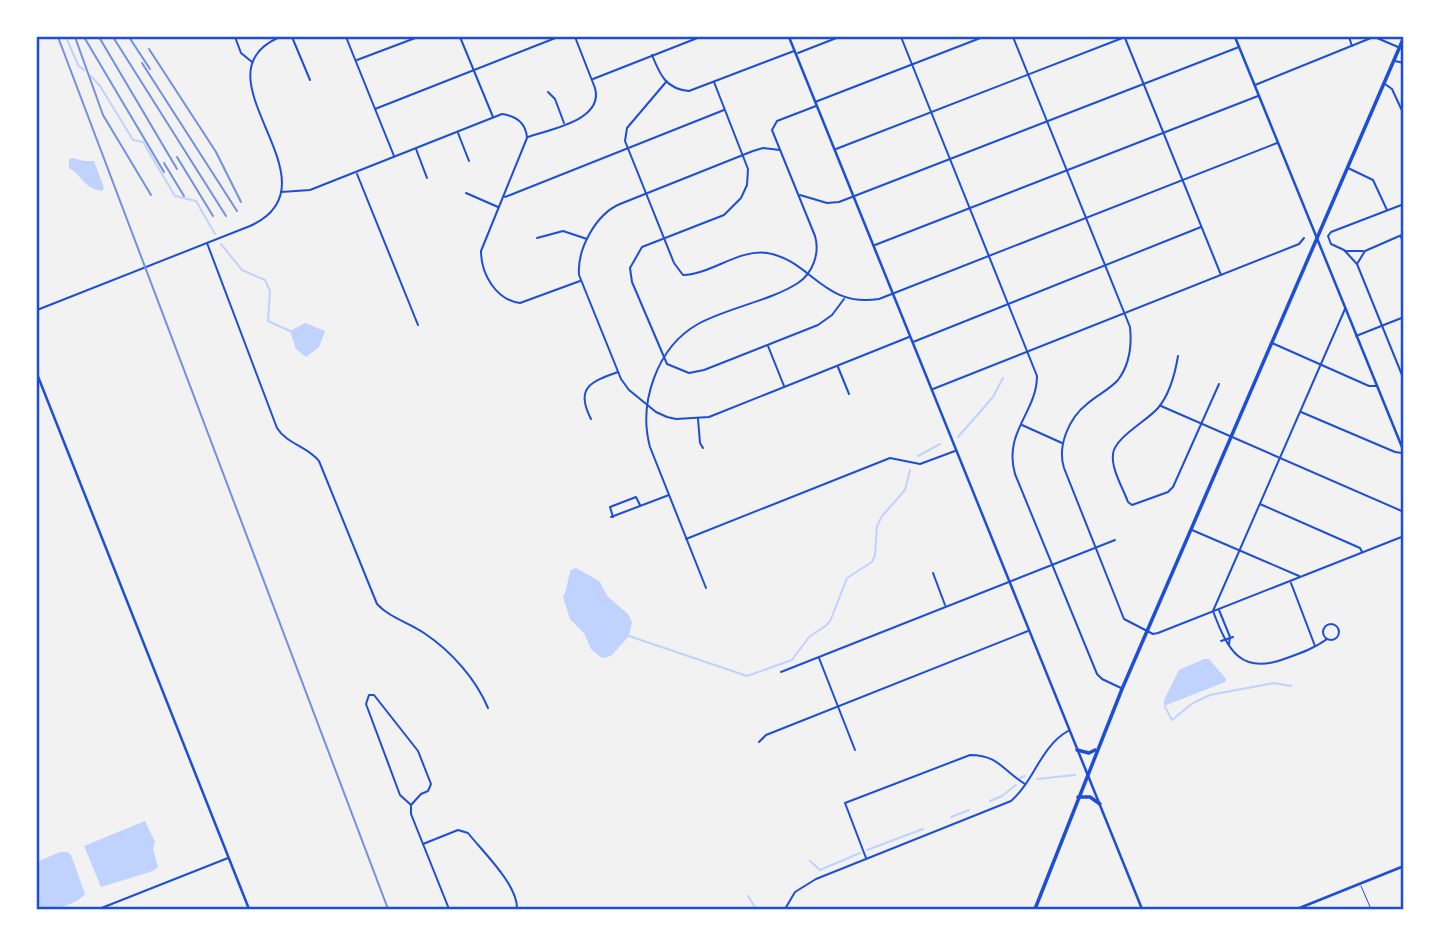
<svg xmlns="http://www.w3.org/2000/svg" width="1441" height="946" viewBox="0 0 1441 946" font-family="Literata,serif">
<rect width="100%" height="100%" fill="#f2f2f2"/>
<g fill="#bfd3fe">
<path d="M73,158L84,161H94L104,188L102,191C83,188 83,176 69,168V159Z"/>
<polygon points="305,323 325,331 319,347 306,357 296,349 290,331"/>
<path d="M576,568L599,581L608,597L628,614L632,622L629,636L611,656L602,658L591,649L584,633L570,619L563,597C568,588 567,580 571,570Z"/>
<polygon points="1204,659 1209,659 1226,679 1225,682 1164,706 1164,700 1179,670"/>
<polygon points="145,821 155,842 153,849 158,867 153,871 101,887 84,846"/>
<path d="M60,852H67L71,855L85,894C76,905 56,909 42,909L37,904V862Z"/>
</g>
<g fill="none" stroke-linecap="round" stroke-linejoin="round">
<g stroke="#bfd3fe" stroke-width="2">
<polyline points="66,37 78,65 84,70"/>
<polyline points="91,76 100,86 133,140 143,142 175,196 196,201 215,234"/>
<polyline points="221,244 242,270 265,280 270,291 268,321 290,331"/>
<polyline points="958,437 993,397 1003,378"/>
<polyline points="918,456 940,444"/>
<polyline points="629,636 747,676 792,660 809,637 827,625 831,619 847,578 872,562 875,555 877,526 882,516 905,490 910,470"/>
<polyline points="1165,707 1172,720 1193,703 1210,695 1274,683 1291,686"/>
<polyline points="1020,778 1025,776"/>
<polyline points="1037,779 1075,775"/>
<polyline points="990,801 1002,796 1016,785"/>
<polyline points="951,817 969,810"/>
<polyline points="867,850 923,829"/>
<polyline points="810,861 820,870 860,853"/>
<polyline points="748,896 756,909"/>
</g>
<polyline stroke="#1d4ed8" stroke-width="1" points="1361,886 1371,909"/>
<g stroke="#1d4ed8" stroke-width="2">
<polyline points="235,37 241,53 252,62"/>
<polyline points="292,37 310,80"/>
<polyline points="346,37 394,156"/>
<polyline points="460,37 493,117"/>
<path d="M901,37L1037,376C1037,412 1003,432 1015,474L1097,674L1102,679L1121,688"/>
<path d="M1013,37L1130,327C1132,346 1130,364 1118,380C1109,390 1097,395 1087,404C1069,418 1057,446 1064,468L1124,619L1153,634L1158,633L1404,536"/>
<polyline points="1349,37 1352,46"/>
<polyline points="1125,38 1221,275"/>
<polyline points="798,53 839,37"/>
<path d="M652,55C660,75 666,89 689,91L794,51"/>
<polyline points="357,60 418,37"/>
<polyline points="1395,61 1404,63"/>
<polyline points="593,79 700,37"/>
<path d="M666,82L627,128L625,141L674,263L683,275C712,274 738,249 767,253C811,260 823,308 879,299L1277,143"/>
<polyline points="714,82 748,169 747,185 741,198 724,215 642,247 630,268 632,282 667,364 689,373 704,370 818,325 832,315 844,299"/>
<polyline points="1385,84 1392,89 1404,115"/>
<polyline points="1255,85 1371,38 1377,38 1398,47"/>
<polyline points="548,92 555,99 564,123"/>
<polyline points="815,102 983,37"/>
<polyline points="375,109 558,37"/>
<polyline points="458,133 469,161"/>
<path d="M528,137C551,129 604,120 595,88L575,37"/>
<polyline points="416,149 427,178"/>
<polyline points="836,149 1125,37"/>
<path d="M780,150L763,148L753,151L620,204C596,214 577,249 579,275L621,379L629,390L656,412L667,417L676,419L709,417L909,337"/>
<polyline points="1348,168 1373,180 1387,210"/>
<polyline points="357,174 418,325"/>
<path d="M281,192L310,190L502,114C516,116 526,123 527,138L481,251C481,274 496,300 520,303L580,281"/>
<polyline points="466,193 498,207"/>
<polyline points="800,195 827,203 839,202 1239,47"/>
<polyline points="505,197 724,110"/>
<polyline points="1404,204 1331,232 1328,236 1331,244 1344,250 1357,264 1404,380"/>
<polyline points="1401,237 1404,245"/>
<polyline points="537,238 563,231 587,239"/>
<path d="M207,243L277,428C287,444 307,446 319,461L377,604C390,618 408,622 424,633C451,651 476,679 488,708"/>
<polyline points="875,245 1258,96"/>
<polyline points="1345,251 1363,251"/>
<polyline points="1357,264 1365,251 1404,234"/>
<path d="M37,310L250,226C345,183 189,75 280,37"/>
<polyline points="1356,336 1404,317"/>
<polyline points="913,342 1201,227"/>
<polyline points="1272,343 1369,386 1376,386"/>
<polyline points="768,346 784,386"/>
<path d="M1178,356C1175,374 1170,394 1158,408C1147,421 1114,438 1113,454C1111,469 1123,488 1128,502L1132,505L1168,492L1173,487L1219,384"/>
<polyline points="838,367 849,394"/>
<polyline points="933,389 1299,244 1304,238"/>
<polyline points="1161,406 1404,512"/>
<polyline points="1301,412 1395,452 1402,453"/>
<path d="M591,419C575,388 590,382 618,372"/>
<polyline points="698,419 700,443 703,448"/>
<polyline points="1022,425 1062,443"/>
<polyline points="1260,504 1360,548 1362,552"/>
<polyline points="611,517 669,495"/>
<polyline points="613,517 610,507 636,497 640,505"/>
<polyline points="1192,530 1299,576"/>
<polyline points="686,539 890,458 920,464 955,451"/>
<polyline points="933,573 945,605"/>
<polyline points="1291,583 1315,646"/>
<path d="M706,588L650,447C638,403 657,347 698,324C727,308 770,301 798,283C813,273 820,253 815,236L772,130L777,121L816,106"/>
<polyline points="1219,610 1230,637 1229,644"/>
<circle cx="1331" cy="632" r="8"/>
<path d="M1327,639C1315,648 1301,653 1287,658C1241,676 1228,651 1213,611L1345,309"/>
<polyline points="1221,641 1233,637"/>
<polyline points="819,658 855,750"/>
<polyline points="781,672 1115,540"/>
<polygon points="369,695 374,695 418,751 431,784 428,791 421,794 411,805 400,795 366,704"/>
<polyline points="759,742 766,735 1028,631"/>
<polyline points="411,806 411,814 449,909"/>
<path d="M423,844L458,830L468,833C483,852 518,885 517,909"/>
<path d="M866,858L845,803L970,755C999,755 1003,771 1025,784"/>
<polyline points="99,909 228,858"/>
<path d="M785,909L795,892L816,879L1011,801C1035,780 1040,747 1068,731"/>
</g>
<g stroke="#1d4ed8" stroke-width="2.5">
<polyline points="1235,37 1404,452"/>
<polyline points="37,374 249,909"/>
</g>
<g stroke="#1d4ed8" stroke-width="2.5">
<polyline points="789,37 1142,909"/>
<polyline points="1297,909 1404,866"/>
</g>
<g stroke="#1d4ed8" stroke-width="3.5">
<polyline points="1077,750 1089,753 1095,750"/>
<polyline points="1078,797 1090,797 1100,804"/>
<polyline points="1035,909 1122,689 1404,37"/>
</g>
<g stroke="#7290e2" stroke-width="2">
<polyline points="58,37 388,909"/>
<polyline points="75,37 103,115 151,195"/>
<polyline points="84,37 164,172"/>
<polyline points="99,37 177,169"/>
<polyline points="113,37 226,216"/>
<polyline points="129,37 150,69"/>
<polyline points="149,49 216,152 241,202"/>
<polyline points="142,63 237,211"/>
<polyline points="177,157 213,216"/>
<polyline points="164,163 184,196"/>
</g>
</g>
<rect width="1441" height="946" fill="none" stroke="#ffffff" stroke-width="77"/>
<rect x="38" y="38" width="1364" height="870" fill="none" stroke="#1d4ed8" stroke-width="2.5"/>
</svg>
